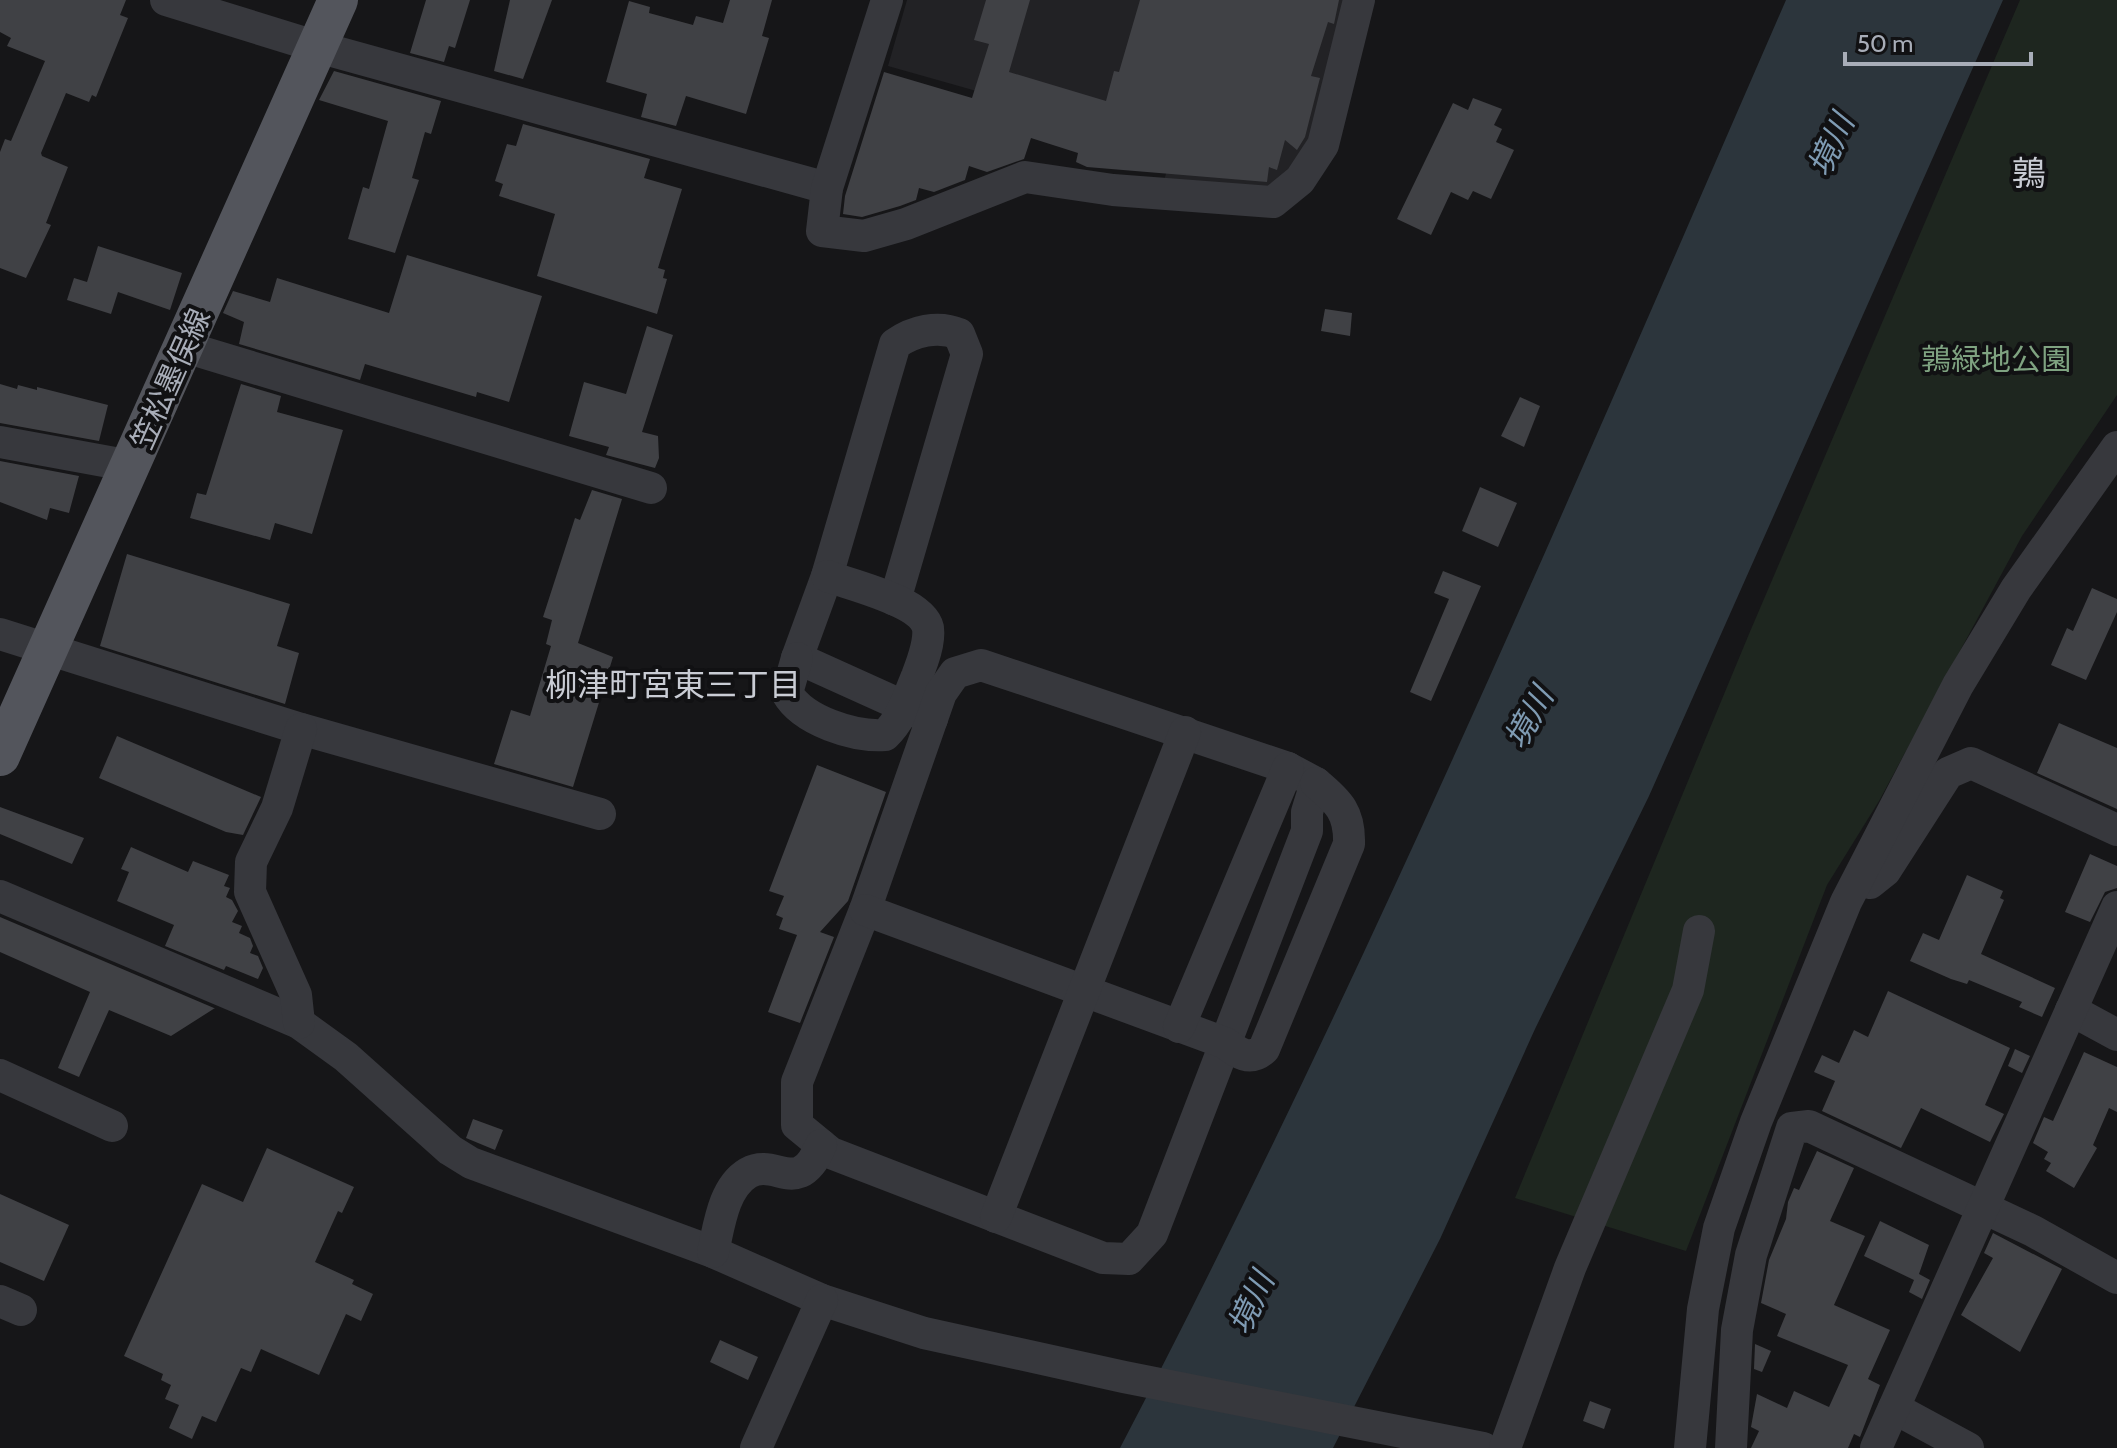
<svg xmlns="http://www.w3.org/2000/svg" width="2117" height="1448" viewBox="0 0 2117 1448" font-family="Cabin,'Noto Sans JP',sans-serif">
<rect width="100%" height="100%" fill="#161618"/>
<polygon fill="#222225" points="907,0 1350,0 1313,139 1297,165 1272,187 1162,187 1174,147 888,66"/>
<polygon fill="#1e261f" points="2020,0 2117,0 2117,395 2022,536 1879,801 1827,885 1686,1251 1515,1198 1749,634"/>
<path fill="#2c353c" d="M1786,0H2003L1649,796L1535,1029L1440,1239L1333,1448H1120C1366,977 1574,487 1786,0Z"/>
<g fill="#404145">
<polygon points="0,0 126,0 120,15 128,18 96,97 92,95 89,102 66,93 41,153 42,156 68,167 46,223 51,225 26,278 0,268 0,152 5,139 11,141 45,61 7,46 11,38 0,32"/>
<polygon points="426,0 470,0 455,48 449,46 444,62 410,53"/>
<polygon points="510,0 552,0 523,79 494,71"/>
<polygon points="730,0 772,0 762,36 769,38 746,114 686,96 676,126 641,117 647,94 606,82 629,1 650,7 649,13 693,25 696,16 723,23"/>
<polygon points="986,0 1030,0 1009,72 1106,101 1114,71 1119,72 1140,0 1339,0 1334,24 1328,22 1311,76 1320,78 1305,137 1297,150 1285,140 1277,170 1269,167 1267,182 1087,167 1076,162 1078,153 1031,138 1024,159 987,172 969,166 965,180 934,192 919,188 916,200 900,206 862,217 843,214 845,196 884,72 972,98 989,44 974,40"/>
<polygon points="334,71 441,101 431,134 425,132 412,178 419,180 395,253 348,239 363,187 369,189 388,121 319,100"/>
<polygon points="1473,98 1502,109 1494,125 1502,129 1496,142 1514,150 1491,199 1473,191 1468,200 1451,192 1431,235 1397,219 1453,103 1468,110"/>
<polygon points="523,124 650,159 644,178 682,189 658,268 665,270 663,278 667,279 657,314 537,276 555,214 499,196 503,184 495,181 507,144 516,146"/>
<polygon points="98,246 182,273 170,310 118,292 111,314 67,300 74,278 87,282"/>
<polygon points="407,255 542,296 509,402 477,392 476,397 365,364 360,380 239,344 244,322 223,313 233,291 270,302 277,278 389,313"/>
<polygon points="1325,309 1352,313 1350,336 1321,331"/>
<polygon points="647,326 673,335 642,432 658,436 659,458 655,468 606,455 609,447 569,436 584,382 626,394"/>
<polygon points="0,384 17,389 18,385 37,390 37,387 108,405 99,441 0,423"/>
<polygon points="241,384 281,396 277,412 343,430 312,534 275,523 270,540 190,518 197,493 206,495"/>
<polygon points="1520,397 1540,406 1524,447 1501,436"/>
<polygon points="0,461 79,476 69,513 50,508 47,520 0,502"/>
<polygon points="1480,487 1517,503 1498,547 1462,531"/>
<polygon points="592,490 622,499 578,643 613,657 573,787 494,764 511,710 530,716 551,646 546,644 552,620 543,617 575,518 580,520"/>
<polygon points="127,554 290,604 277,646 299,653 285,704 100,646"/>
<polygon points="1443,571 1481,586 1431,701 1410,692 1449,599 1434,593"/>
<polygon points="2092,588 2117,599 2117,612 2086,680 2051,665 2067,628 2073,631"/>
<polygon points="2059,723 2117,748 2117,809 2037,773"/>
<polygon points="117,736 261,797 243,835 226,832 99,778"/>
<polygon points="817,765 886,792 848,901 820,932 834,937 800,1023 768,1012 797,935 779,929 783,918 776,915 784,896 769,891"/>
<polygon points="0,807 84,838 72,864 0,834"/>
<polygon points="131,847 188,872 193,861 229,875 224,886 230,888 226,897 232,900 238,911 232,922 242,926 239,933 250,938 253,946 250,953 258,956 263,968 258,979 226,966 224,970 165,946 174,925 117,901 129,872 121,869"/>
<polygon points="2090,854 2117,866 2117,888 2105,892 2090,922 2065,912"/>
<polygon points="1967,875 2003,891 2000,898 2004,900 1981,954 2055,988 2042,1017 2019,1007 2022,1002 1969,980 1967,984 1951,979 1910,961 1923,933 1939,940"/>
<polygon points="0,917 214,1008 215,1008 171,1036 109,1010 79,1077 58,1068 90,992 0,952"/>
<polygon points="1888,991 2010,1048 1985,1105 2004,1114 1990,1142 1921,1108 1901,1148 1822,1111 1835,1081 1814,1072 1822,1055 1839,1063 1854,1030 1868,1037"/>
<polygon points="2015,1049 2030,1056 2022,1073 2008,1066"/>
<polygon points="2084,1052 2117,1067 2117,1112 2109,1108 2093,1145 2097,1148 2074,1188 2046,1171 2051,1163 2044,1159 2048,1152 2033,1143 2044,1117 2053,1121"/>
<polygon points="473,1119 503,1130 495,1150 466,1138"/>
<polygon points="267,1148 354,1187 342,1213 338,1211 315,1262 354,1280 352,1284 373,1294 361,1321 346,1314 319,1375 261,1349 251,1372 241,1368 216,1422 202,1416 192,1439 169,1428 179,1405 165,1399 171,1385 161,1380 163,1374 124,1356 202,1184 243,1202"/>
<polygon points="1817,1151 1854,1168 1830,1221 1865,1236 1834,1305 1890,1330 1868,1379 1880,1385 1860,1437 1854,1434 1848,1448 1751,1448 1759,1431 1751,1427 1757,1394 1787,1408 1794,1391 1829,1407 1848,1365 1777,1336 1786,1314 1761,1303 1769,1260 1786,1219 1788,1202 1794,1188 1799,1190"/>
<polygon points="0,1194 69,1225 44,1281 0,1262"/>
<polygon points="1880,1221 1929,1245 1919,1274 1930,1280 1922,1299 1909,1292 1914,1280 1864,1256"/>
<polygon points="1993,1233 2062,1269 2020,1352 1961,1315 1993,1258 1984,1253"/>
<polygon points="720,1340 758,1357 748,1380 710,1362"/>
<polygon points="1755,1344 1771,1351 1762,1372 1754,1369"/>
<polygon points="1590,1401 1611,1409 1604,1429 1583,1421"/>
</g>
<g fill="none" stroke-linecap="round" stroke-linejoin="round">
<g stroke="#37383d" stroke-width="32">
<polyline points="166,0 318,47 827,188"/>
<polyline points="887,0 827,188 822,231 864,236 906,224 1025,177 1113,190 1273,202 1300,180 1323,145 1359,0"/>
<polyline points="185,347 651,488"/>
<polyline points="0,442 131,466"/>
<path d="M895,600L967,354L959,334C938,325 913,331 895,344L827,576L797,658L932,719"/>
<polyline points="0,634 301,729 600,814"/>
<path d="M797,658L787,693C803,721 854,737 885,735C902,719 908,697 917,676C922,663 930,643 928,628C922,601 851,585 827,576"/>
<polygon points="981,665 1288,768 1316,783 1307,812 1307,831 1152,1234 1129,1259 1103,1258 831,1153 797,1125 797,1082 865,910 941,693 955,673"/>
<polyline points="1870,883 1885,871 1948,773 1971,763 2117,830"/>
<polyline points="0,896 299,1023 346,1057 450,1150 471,1163 713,1252 822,1300 924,1333 1124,1377 1483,1448"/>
<path d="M865,910L1225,1043C1238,1053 1250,1062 1264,1049L1349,844C1350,813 1339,802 1316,783"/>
<polyline points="2071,1010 2117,1035"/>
<polyline points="299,1023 296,995 250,892 251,862 277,808 301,729"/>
<polyline points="1179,1027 1288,768"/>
<polyline points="0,1075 112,1126"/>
<polyline points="996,1217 1185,732"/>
<path d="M713,1252C719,1227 723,1188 748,1173C777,1157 798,1199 821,1145"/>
<polyline points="0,1301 21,1310"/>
<polyline points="1894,1408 1968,1448"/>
<polyline points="756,1448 822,1300"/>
<polyline points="1505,1448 1570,1268 1688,990 1699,931"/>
<polyline points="1690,1448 1703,1309 1719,1228 1756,1122 1846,902 1958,685 2016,589 2117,447"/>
<polyline points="1731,1448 1737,1330 1751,1255 1792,1128 1809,1126 2033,1231 2117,1278"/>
<polyline points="1876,1448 2117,907"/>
</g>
<polyline stroke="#53555c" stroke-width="40" points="0,756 338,0"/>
</g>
<g text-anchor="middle" stroke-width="8" stroke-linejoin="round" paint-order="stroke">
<g font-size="30" fill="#7fa381" stroke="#111113">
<text x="1996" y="370">鶉緑地公園</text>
</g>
<g font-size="30" fill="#a8adb8" stroke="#111113">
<text transform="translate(171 379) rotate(-66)" y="10">笠松墨俣線</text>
</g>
<g font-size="32" font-style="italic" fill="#7f9bb3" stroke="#111113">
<text transform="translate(1831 145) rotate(-65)" y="11">境川</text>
<text transform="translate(1529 718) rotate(-61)" y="11">境川</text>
<text transform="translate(1251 1303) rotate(-65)" y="11">境川</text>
</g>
<g font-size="32" fill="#c9ccd4" stroke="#111113">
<text x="673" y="696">柳津町宮東三丁目</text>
</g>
<g font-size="34" fill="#c9ccd4" stroke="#111113">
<text x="2029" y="185">鶉</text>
</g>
</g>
<path d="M1845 52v12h186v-12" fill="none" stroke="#a8adb8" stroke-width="4"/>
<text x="1857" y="52" font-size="24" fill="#a8adb8" stroke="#111113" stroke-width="6" paint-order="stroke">50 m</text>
</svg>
